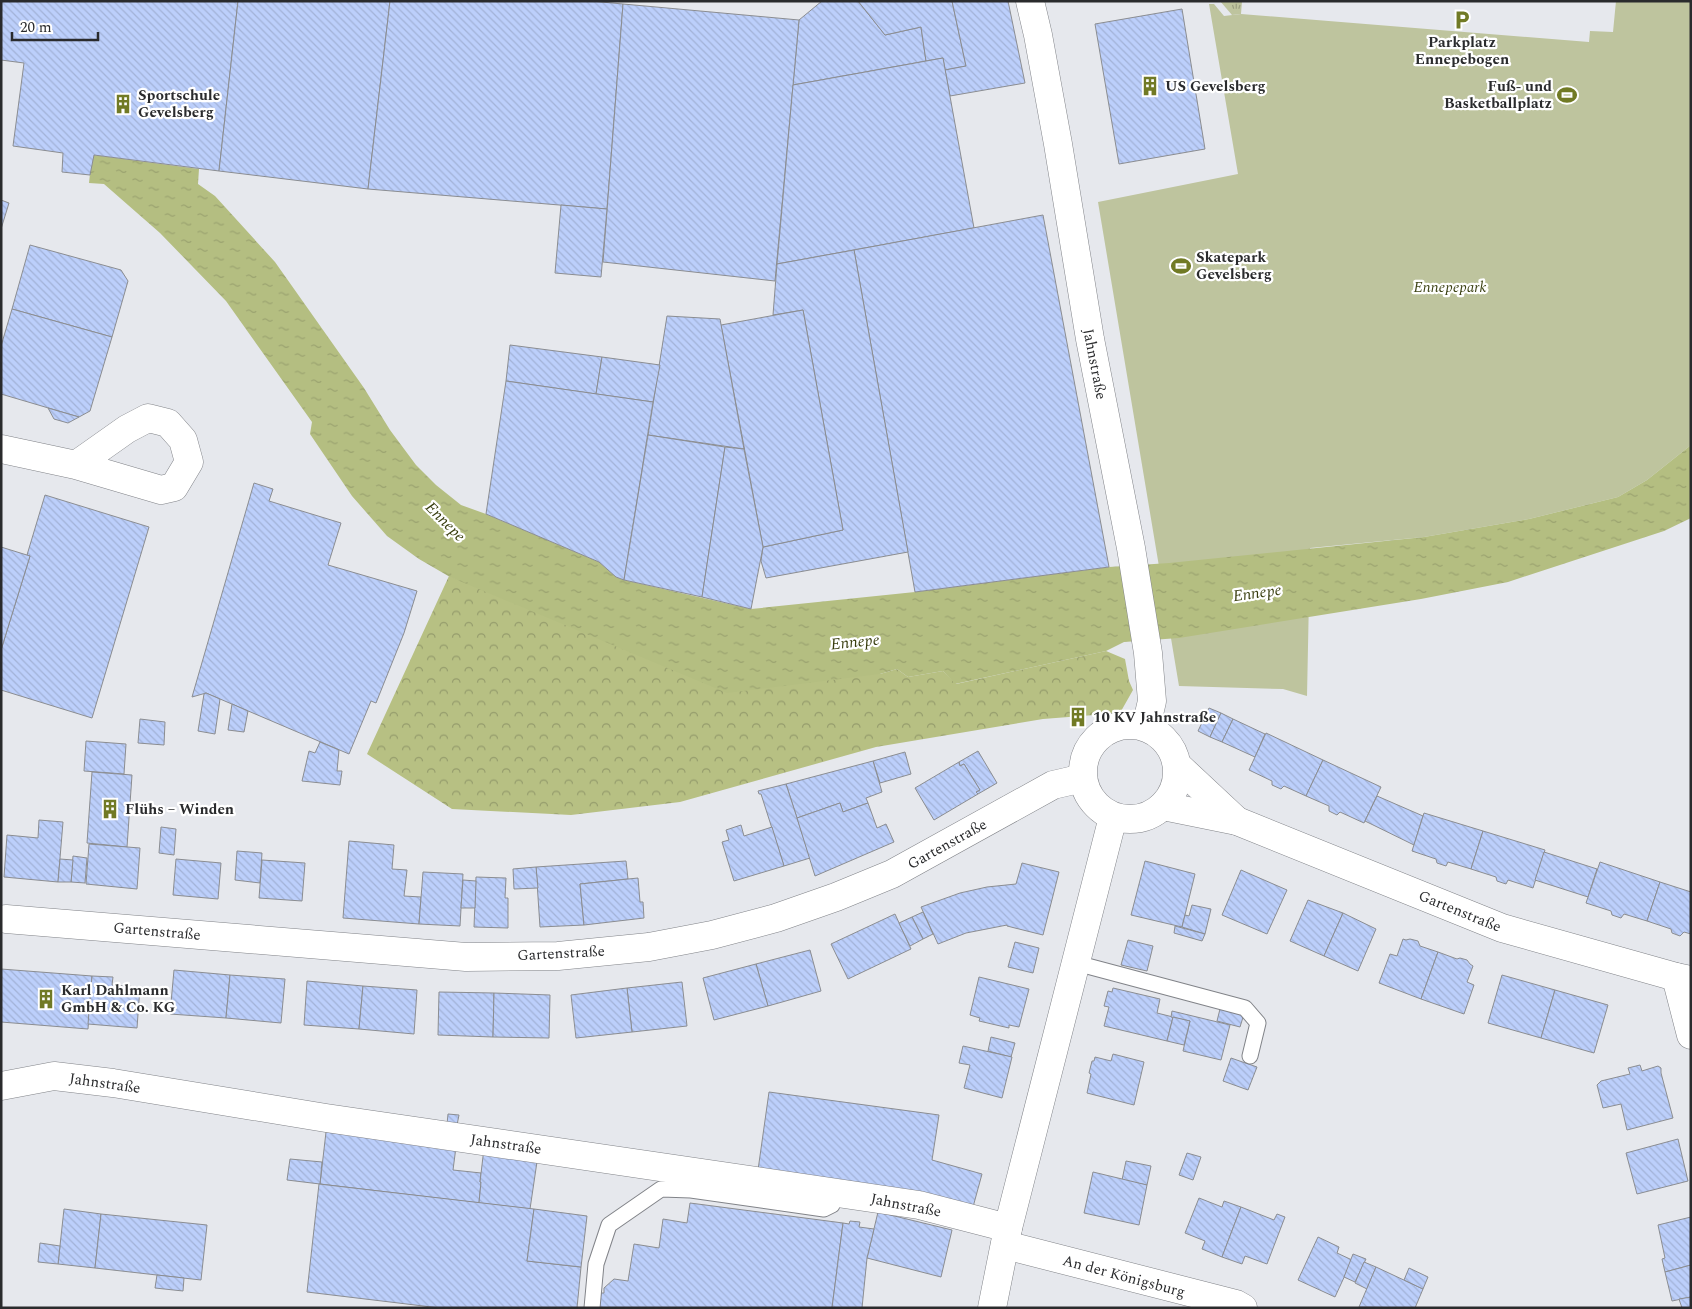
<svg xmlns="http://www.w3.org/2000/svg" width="1692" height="1309" viewBox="0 0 1692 1309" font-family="Spectral,serif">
<defs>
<pattern id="grass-tufts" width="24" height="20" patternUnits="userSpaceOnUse" patternTransform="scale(1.25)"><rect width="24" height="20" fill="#bec49e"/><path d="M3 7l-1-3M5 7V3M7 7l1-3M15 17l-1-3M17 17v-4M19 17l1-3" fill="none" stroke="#9b9f81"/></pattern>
<pattern id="forest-crowns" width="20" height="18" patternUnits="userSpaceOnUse" patternTransform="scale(1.25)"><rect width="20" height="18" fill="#b7c083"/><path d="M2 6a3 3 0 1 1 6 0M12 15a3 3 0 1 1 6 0" fill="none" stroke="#959c6c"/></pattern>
<pattern id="water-ripples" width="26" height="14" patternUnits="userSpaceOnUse" patternTransform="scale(1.25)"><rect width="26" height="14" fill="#b4be81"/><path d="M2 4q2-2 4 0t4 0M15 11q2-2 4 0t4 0" fill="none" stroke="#9ba370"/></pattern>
<pattern id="building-back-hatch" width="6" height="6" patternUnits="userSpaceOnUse" patternTransform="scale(1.25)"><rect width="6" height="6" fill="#bccffb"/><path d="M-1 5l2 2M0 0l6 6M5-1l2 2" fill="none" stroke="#a2b2d7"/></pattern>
</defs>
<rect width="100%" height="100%" fill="#e6e8ed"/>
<polygon fill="url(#grass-tufts)" points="1220,1 1242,1 1241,14 1232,15"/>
<polygon fill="url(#forest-crowns)" points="449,576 526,607 880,674 897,669 908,677 943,671 956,684 1106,651 1125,659 1129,681 1133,690 1120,713 1043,719 876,747 680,802 571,815 452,809 367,754"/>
<polygon fill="#bec49e" points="1616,1 1691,1 1691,445 1647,480 1618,497 1529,519 1424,537 1310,548 1307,696 1283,689 1179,686 1098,202 1238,174 1209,4 1214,4 1224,16 1241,14 1589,42 1590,31 1613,32"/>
<polygon fill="url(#water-ripples)" points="94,155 199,169 198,184 215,196 275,262 364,388 390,430 416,465 436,485 461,505 486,514 599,562 616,577 624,580 751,609 915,592 1109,567 1169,563 1424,537 1529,519 1618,497 1647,480 1691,445 1691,518 1664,531 1508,582 1421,599 1179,638 1124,642 1106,651 955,684 943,671 908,677 897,669 880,674 727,693 450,577 419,559 387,536 352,496 310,434 312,422 226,301 160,233 104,184 89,183 91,164"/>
<g fill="url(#building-back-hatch)" stroke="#8b8d91">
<polygon points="1,1 238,1 219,171 94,155 90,175 62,172 63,153 13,146 24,63 1,60"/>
<polygon points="238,1 390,1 368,189 219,171"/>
<polygon points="390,1 591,1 623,4 607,209 368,189"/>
<polygon points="822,1 858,1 885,35 921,27 926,61 793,85 799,20"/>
<polygon points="858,1 952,1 966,66 945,70 943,58 926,61 921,27 885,35"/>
<polygon points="952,1 1008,1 1025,83 950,96 945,70 966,66"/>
<polygon points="623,4 799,20 775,281 603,262"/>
<polygon points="1182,9 1205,149 1119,164 1095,24"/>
<polygon points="943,58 974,228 777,264 793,85"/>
<polygon points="1,200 9,203 1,229"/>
<polygon points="561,205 607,209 601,277 555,273"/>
<polygon points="1043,215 1109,567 915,592 854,250"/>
<polygon points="30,245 121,270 128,281 112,337 12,309"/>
<polygon points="854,250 908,552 766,578 761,561 763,547 843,530 803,310 773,315 777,264"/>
<polygon points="12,309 112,337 90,411 79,417 1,394 1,346"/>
<polygon points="803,310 843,530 763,547 721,325"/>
<polygon points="667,316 720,319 744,449 648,435"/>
<polygon points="510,345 602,357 596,394 506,381"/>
<polygon points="602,357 660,365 653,402 596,394"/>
<polygon points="506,381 653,402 624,580 616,577 599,562 486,514"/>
<polygon points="48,408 79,417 68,423 54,419"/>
<polygon points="648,435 725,447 702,597 624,580"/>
<polygon points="725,447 744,449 763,547 751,609 702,597"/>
<polygon points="254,483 273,489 269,501 341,523 328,565 417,591 404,633 376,703 371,701 349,754 206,693 192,697"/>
<polygon points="45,495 149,527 92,718 1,690 1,650 30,556 27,555"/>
<polygon points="1,547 30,556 1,650"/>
<polygon points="206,693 220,699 215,734 198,731 204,694"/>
<polygon points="232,704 248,711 244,732 228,730"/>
<polygon points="1209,708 1221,713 1210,737 1198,731"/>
<polygon points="1081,712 1084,716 1076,721 1073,717"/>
<polygon points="1221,713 1233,719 1222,742 1210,737"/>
<polygon points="140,719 165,722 164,745 138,743"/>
<polygon points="1233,719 1265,734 1255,757 1222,742"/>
<polygon points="1266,733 1323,760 1306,796 1284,786 1281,789 1272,785 1272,781 1249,770"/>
<polygon points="86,741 126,744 124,774 84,771"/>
<polygon points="320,742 339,750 337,771 342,771 340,785 302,781 309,751 315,753"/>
<polygon points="978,751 997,783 978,794 976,792 980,790 964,764 960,766 959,762"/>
<polygon points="905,752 911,774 880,783 873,761"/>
<polygon points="1323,760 1381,787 1364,823 1340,812 1337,815 1329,811 1329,806 1306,796"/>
<polygon points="873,761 882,792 866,798 868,803 843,812 840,803 797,818 786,784"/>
<polygon points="959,762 960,766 964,764 980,790 976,792 978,794 934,820 915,788"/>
<polygon points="92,772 132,775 127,847 87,843"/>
<polygon points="786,784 810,858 784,866 761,794 759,794 758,791"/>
<polygon points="1377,796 1423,816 1414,845 1365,821"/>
<polygon points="840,803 843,812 868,803 877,828 886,824 894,842 815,876 797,818"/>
<polygon points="1424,813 1483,831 1471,869 1448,862 1446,866 1437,863 1436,859 1412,851"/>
<polygon points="39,820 63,822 58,882 4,877 7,835 38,838"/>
<polygon points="741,825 744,836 772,827 784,866 734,881 722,842 729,840 726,830"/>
<polygon points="161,827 176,829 174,855 159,853"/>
<polygon points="1483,831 1545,850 1533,888 1508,880 1506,884 1497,881 1496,877 1471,869"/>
<polygon points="349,841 394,845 392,869 407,870 404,896 421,897 419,924 343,918"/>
<polygon points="89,844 140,848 137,889 86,884"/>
<polygon points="237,851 262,853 260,883 235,880"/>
<polygon points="1544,852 1597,869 1588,897 1535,880"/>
<polygon points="73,856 87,858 85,883 71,882"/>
<polygon points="60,859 73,860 71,882 58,882"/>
<polygon points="176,859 221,863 218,899 173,895"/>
<polygon points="262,860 305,863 302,901 259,898"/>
<polygon points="626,861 628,879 580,884 584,925 540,927 536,867"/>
<polygon points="1145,861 1195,874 1182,927 1131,915"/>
<polygon points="1600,862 1660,882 1647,921 1624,914 1621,918 1612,915 1611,911 1586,903"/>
<polygon points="1022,863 1059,872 1043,935 1007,926 1007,925 966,933 938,944 921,907 960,893 987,887 1016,884"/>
<polygon points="536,867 538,888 514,889 513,869"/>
<polygon points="1241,870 1287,890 1267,934 1222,915"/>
<polygon points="423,872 463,874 460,926 419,924"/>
<polygon points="476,877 506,878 505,898 508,898 508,928 474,927"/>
<polygon points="638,878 640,902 643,902 644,918 584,925 580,884"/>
<polygon points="463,880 476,881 475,908 461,908"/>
<polygon points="1660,882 1691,892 1691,934 1684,932 1680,936 1672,933 1671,929 1647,921"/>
<polygon points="1308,900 1343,913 1324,956 1290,941"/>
<polygon points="1192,905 1211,909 1205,934 1182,927 1185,915 1189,916"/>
<polygon points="923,912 933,934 923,939 912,917"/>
<polygon points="1343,913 1376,929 1358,971 1324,956"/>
<polygon points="895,914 911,949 848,979 831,944"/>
<polygon points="912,917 923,939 910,946 899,923"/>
<polygon points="1175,926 1205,934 1202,941 1174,933"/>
<polygon points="1403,939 1406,940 1410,939 1418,941 1420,946 1438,952 1421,999 1379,983 1390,954 1397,956"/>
<polygon points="1128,940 1153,946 1147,971 1121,965"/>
<polygon points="1015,942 1039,948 1033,973 1008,967"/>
<polygon points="810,950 821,991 768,1006 756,964"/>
<polygon points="1438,952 1457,959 1460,958 1467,960 1470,964 1473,966 1467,982 1474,985 1464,1014 1421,999"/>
<polygon points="756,964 768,1006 714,1020 703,978"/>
<polygon points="1,969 92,976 88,1029 1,1022"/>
<polygon points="174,970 230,975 226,1018 170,1014"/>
<polygon points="230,975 285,979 281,1023 226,1018"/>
<polygon points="1502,975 1555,990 1541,1038 1488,1023"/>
<polygon points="92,976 113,977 112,985 140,987 137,1028 88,1024"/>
<polygon points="979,977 1029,989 1019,1027 1009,1025 1009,1028 979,1021 980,1018 970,1015"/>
<polygon points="307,981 363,986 359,1029 304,1025"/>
<polygon points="682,982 687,1026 632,1032 627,988"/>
<polygon points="363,986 417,990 414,1034 359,1029"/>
<polygon points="627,988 632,1032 576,1038 571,995"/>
<polygon points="1113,988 1160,999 1157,1013 1173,1017 1167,1041 1104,1026 1109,1007 1104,1006 1108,991 1112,992"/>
<polygon points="1555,990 1608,1005 1594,1053 1541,1038"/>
<polygon points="439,992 494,993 493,1037 438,1035"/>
<polygon points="494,993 550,995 549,1038 493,1037"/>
<polygon points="1220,1009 1244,1014 1240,1027 1217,1021"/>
<polygon points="1172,1011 1230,1025 1221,1060 1183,1051 1190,1021 1171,1017"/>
<polygon points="1173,1017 1190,1021 1184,1045 1167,1041"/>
<polygon points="991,1037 1015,1043 1011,1057 988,1051"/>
<polygon points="963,1046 1012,1057 1002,1098 964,1088 970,1065 959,1063"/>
<polygon points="1113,1054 1144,1062 1134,1105 1087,1093 1091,1074 1089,1073 1092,1061 1094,1061 1095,1057 1111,1061"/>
<polygon points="1231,1058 1257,1067 1248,1090 1223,1081"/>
<polygon points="1640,1065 1642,1071 1658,1066 1661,1068 1661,1073 1673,1118 1627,1130 1621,1104 1603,1108 1597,1085 1601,1081 1630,1074 1628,1068"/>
<polygon points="769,1092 939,1115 932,1160 982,1174 973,1207 758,1170"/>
<polygon points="448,1114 459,1115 457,1125 447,1124"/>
<polygon points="326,1132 456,1147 453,1170 481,1173 480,1182 481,1182 479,1203 320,1184"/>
<polygon points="1678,1139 1688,1181 1637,1194 1626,1153"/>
<polygon points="484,1148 538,1155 530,1209 479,1203 481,1182 480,1182"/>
<polygon points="1187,1153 1201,1157 1193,1180 1179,1175"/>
<polygon points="290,1159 322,1162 320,1184 287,1180"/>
<polygon points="1126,1161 1151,1166 1147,1185 1122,1180"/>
<polygon points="1093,1172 1147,1185 1139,1225 1084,1213"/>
<polygon points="319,1184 534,1209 527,1261 581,1267 577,1308 440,1308 307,1292"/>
<polygon points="1199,1198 1222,1207 1224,1201 1241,1207 1222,1257 1202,1249 1205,1241 1185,1233"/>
<polygon points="690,1203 843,1223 832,1308 599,1308 601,1293 604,1293 604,1288 614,1279 628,1281 634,1244 659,1248 663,1219 687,1223"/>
<polygon points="1241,1207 1274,1220 1277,1214 1285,1217 1267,1264 1245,1256 1242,1264 1222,1257"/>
<polygon points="64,1209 101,1214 95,1268 58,1264"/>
<polygon points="534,1209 587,1216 581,1267 527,1261"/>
<polygon points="878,1212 952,1230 941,1277 867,1258"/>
<polygon points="101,1214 207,1225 201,1280 95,1268"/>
<polygon points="1691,1217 1691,1265 1665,1272 1662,1259 1665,1258 1658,1225"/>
<polygon points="850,1221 860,1222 859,1227 874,1229 867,1258 862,1308 832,1308 843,1223 849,1224"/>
<polygon points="1318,1237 1339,1247 1337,1253 1352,1260 1335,1297 1298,1280"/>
<polygon points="40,1243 60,1246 58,1264 38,1262"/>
<polygon points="1353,1254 1366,1259 1355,1282 1344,1277"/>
<polygon points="1364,1262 1376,1267 1367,1289 1355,1283"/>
<polygon points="1691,1265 1691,1297 1672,1301 1665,1272"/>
<polygon points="1376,1267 1423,1289 1415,1308 1359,1307"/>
<polygon points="1409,1268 1428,1277 1423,1289 1404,1280"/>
<polygon points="157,1275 184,1278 183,1291 155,1288"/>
<polygon points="1691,1297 1691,1308 1682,1308 1679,1299"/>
</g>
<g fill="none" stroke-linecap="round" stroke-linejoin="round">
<defs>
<g id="service">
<polyline points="1076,963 1245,1008 1258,1023 1250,1056"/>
<polyline points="592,1308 596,1264 609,1225 661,1189 691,1190 824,1209 832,1205 834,1192"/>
</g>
<g id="minor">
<polyline points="1030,1 1038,35 1058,144 1090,339 1131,548 1148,653 1152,701 1146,727"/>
<polyline points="1,449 76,465 161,490 174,487 189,462 183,440 168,423 148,418 127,429 76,465"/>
<circle cx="1130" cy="772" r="47"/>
<polyline points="1177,765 1237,821"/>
<polyline points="1163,806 1237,821 1502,928 1676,977 1691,980"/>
<polyline points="6,919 466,957 558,956 649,947 712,935 776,918 836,897 892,874 1053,785 1083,778"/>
<polyline points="1676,977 1691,1035"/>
<polyline points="1,1086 54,1076 113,1083 326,1118 919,1205 1008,1228"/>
<polyline points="1005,1245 1236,1304 1243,1308"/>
<polyline points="992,1308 1008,1228 1113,817"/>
</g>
</defs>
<use href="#service" stroke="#818388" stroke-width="17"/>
<use href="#minor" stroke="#818388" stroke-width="29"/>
<use href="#service" stroke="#fff" stroke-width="15"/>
<use href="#minor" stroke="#fff" stroke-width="28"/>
</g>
<defs>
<symbol id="parking-bare" viewBox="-9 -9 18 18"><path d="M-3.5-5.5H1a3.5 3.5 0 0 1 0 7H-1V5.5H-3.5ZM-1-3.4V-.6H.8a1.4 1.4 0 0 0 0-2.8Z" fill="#717a25" stroke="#fff" stroke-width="2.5" paint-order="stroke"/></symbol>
<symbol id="building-bare" viewBox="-9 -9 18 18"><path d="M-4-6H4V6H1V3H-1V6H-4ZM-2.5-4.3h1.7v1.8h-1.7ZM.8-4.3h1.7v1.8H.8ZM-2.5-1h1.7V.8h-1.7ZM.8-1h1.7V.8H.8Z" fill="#717a25" stroke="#fff" stroke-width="2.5" paint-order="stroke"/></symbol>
<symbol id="stadium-bare" viewBox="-9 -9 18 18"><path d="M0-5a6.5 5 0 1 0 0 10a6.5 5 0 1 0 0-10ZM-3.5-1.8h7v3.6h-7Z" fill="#717a25" stroke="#fff" stroke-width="2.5" paint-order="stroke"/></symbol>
</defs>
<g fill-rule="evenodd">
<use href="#parking-bare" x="1448" y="6" width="28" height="28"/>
<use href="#building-bare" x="1136" y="72" width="28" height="28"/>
<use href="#stadium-bare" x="1553" y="81" width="28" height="28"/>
<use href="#building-bare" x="109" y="90" width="28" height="28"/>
<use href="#stadium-bare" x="1167" y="252" width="28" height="28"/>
<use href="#building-bare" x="1064" y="703" width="28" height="28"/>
<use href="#building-bare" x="96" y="795" width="28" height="28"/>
<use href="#building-bare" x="32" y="985" width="28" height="28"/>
</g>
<g text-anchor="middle" stroke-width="4.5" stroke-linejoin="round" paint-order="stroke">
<g font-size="15" font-weight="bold" fill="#2a2b2d" stroke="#fff" text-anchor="start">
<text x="1462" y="47" text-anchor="middle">Parkplatz<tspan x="1462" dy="17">Ennepebogen</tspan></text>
<text x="1165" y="91">US Gevelsberg</text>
<text x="1552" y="91" text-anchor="end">Fuß- und<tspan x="1552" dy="17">Basketballplatz</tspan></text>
<text x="138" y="100">Sportschule<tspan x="138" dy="17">Gevelsberg</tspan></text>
<text x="1196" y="262">Skatepark<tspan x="1196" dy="17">Gevelsberg</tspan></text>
<text x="1093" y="722">10 KV Jahnstraße</text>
<text x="125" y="814">Flühs – Winden</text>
<text x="61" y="995">Karl Dahlmann<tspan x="61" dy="17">GmbH &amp; Co. KG</tspan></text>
</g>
<g font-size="15" font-style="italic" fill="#3c4214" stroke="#fff">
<text x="1450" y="292">Ennepepark</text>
</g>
<g font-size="15" fill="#2a2b2d" stroke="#fff">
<text transform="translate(1095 364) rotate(79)" y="5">Jahnstraße</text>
<text transform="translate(947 844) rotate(-29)" y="5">Gartenstraße</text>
<text transform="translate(1460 911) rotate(22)" y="5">Gartenstraße</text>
<text transform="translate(157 931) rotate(5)" y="5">Gartenstraße</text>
<text transform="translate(561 953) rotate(-3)" y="5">Gartenstraße</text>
<text transform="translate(105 1083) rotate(8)" y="5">Jahnstraße</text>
<text transform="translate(506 1144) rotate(8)" y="5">Jahnstraße</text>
<text transform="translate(906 1205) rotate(11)" y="5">Jahnstraße</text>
<text transform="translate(1124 1276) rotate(15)" y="5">An der Königsburg</text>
</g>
<g font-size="16" font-style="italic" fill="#373c0d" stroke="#fff">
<text transform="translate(446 521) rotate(45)" y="6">Ennepe</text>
<text transform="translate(1257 592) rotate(-8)" y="6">Ennepe</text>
<text transform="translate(855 641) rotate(-6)" y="6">Ennepe</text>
</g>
</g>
<rect width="1692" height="1309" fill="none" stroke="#2a2b2d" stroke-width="5"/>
<path d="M12 32v8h86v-8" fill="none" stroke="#2a2b2d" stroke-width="2.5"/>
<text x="20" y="32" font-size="15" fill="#2a2b2d" stroke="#ffffff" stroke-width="4" paint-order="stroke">20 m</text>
</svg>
